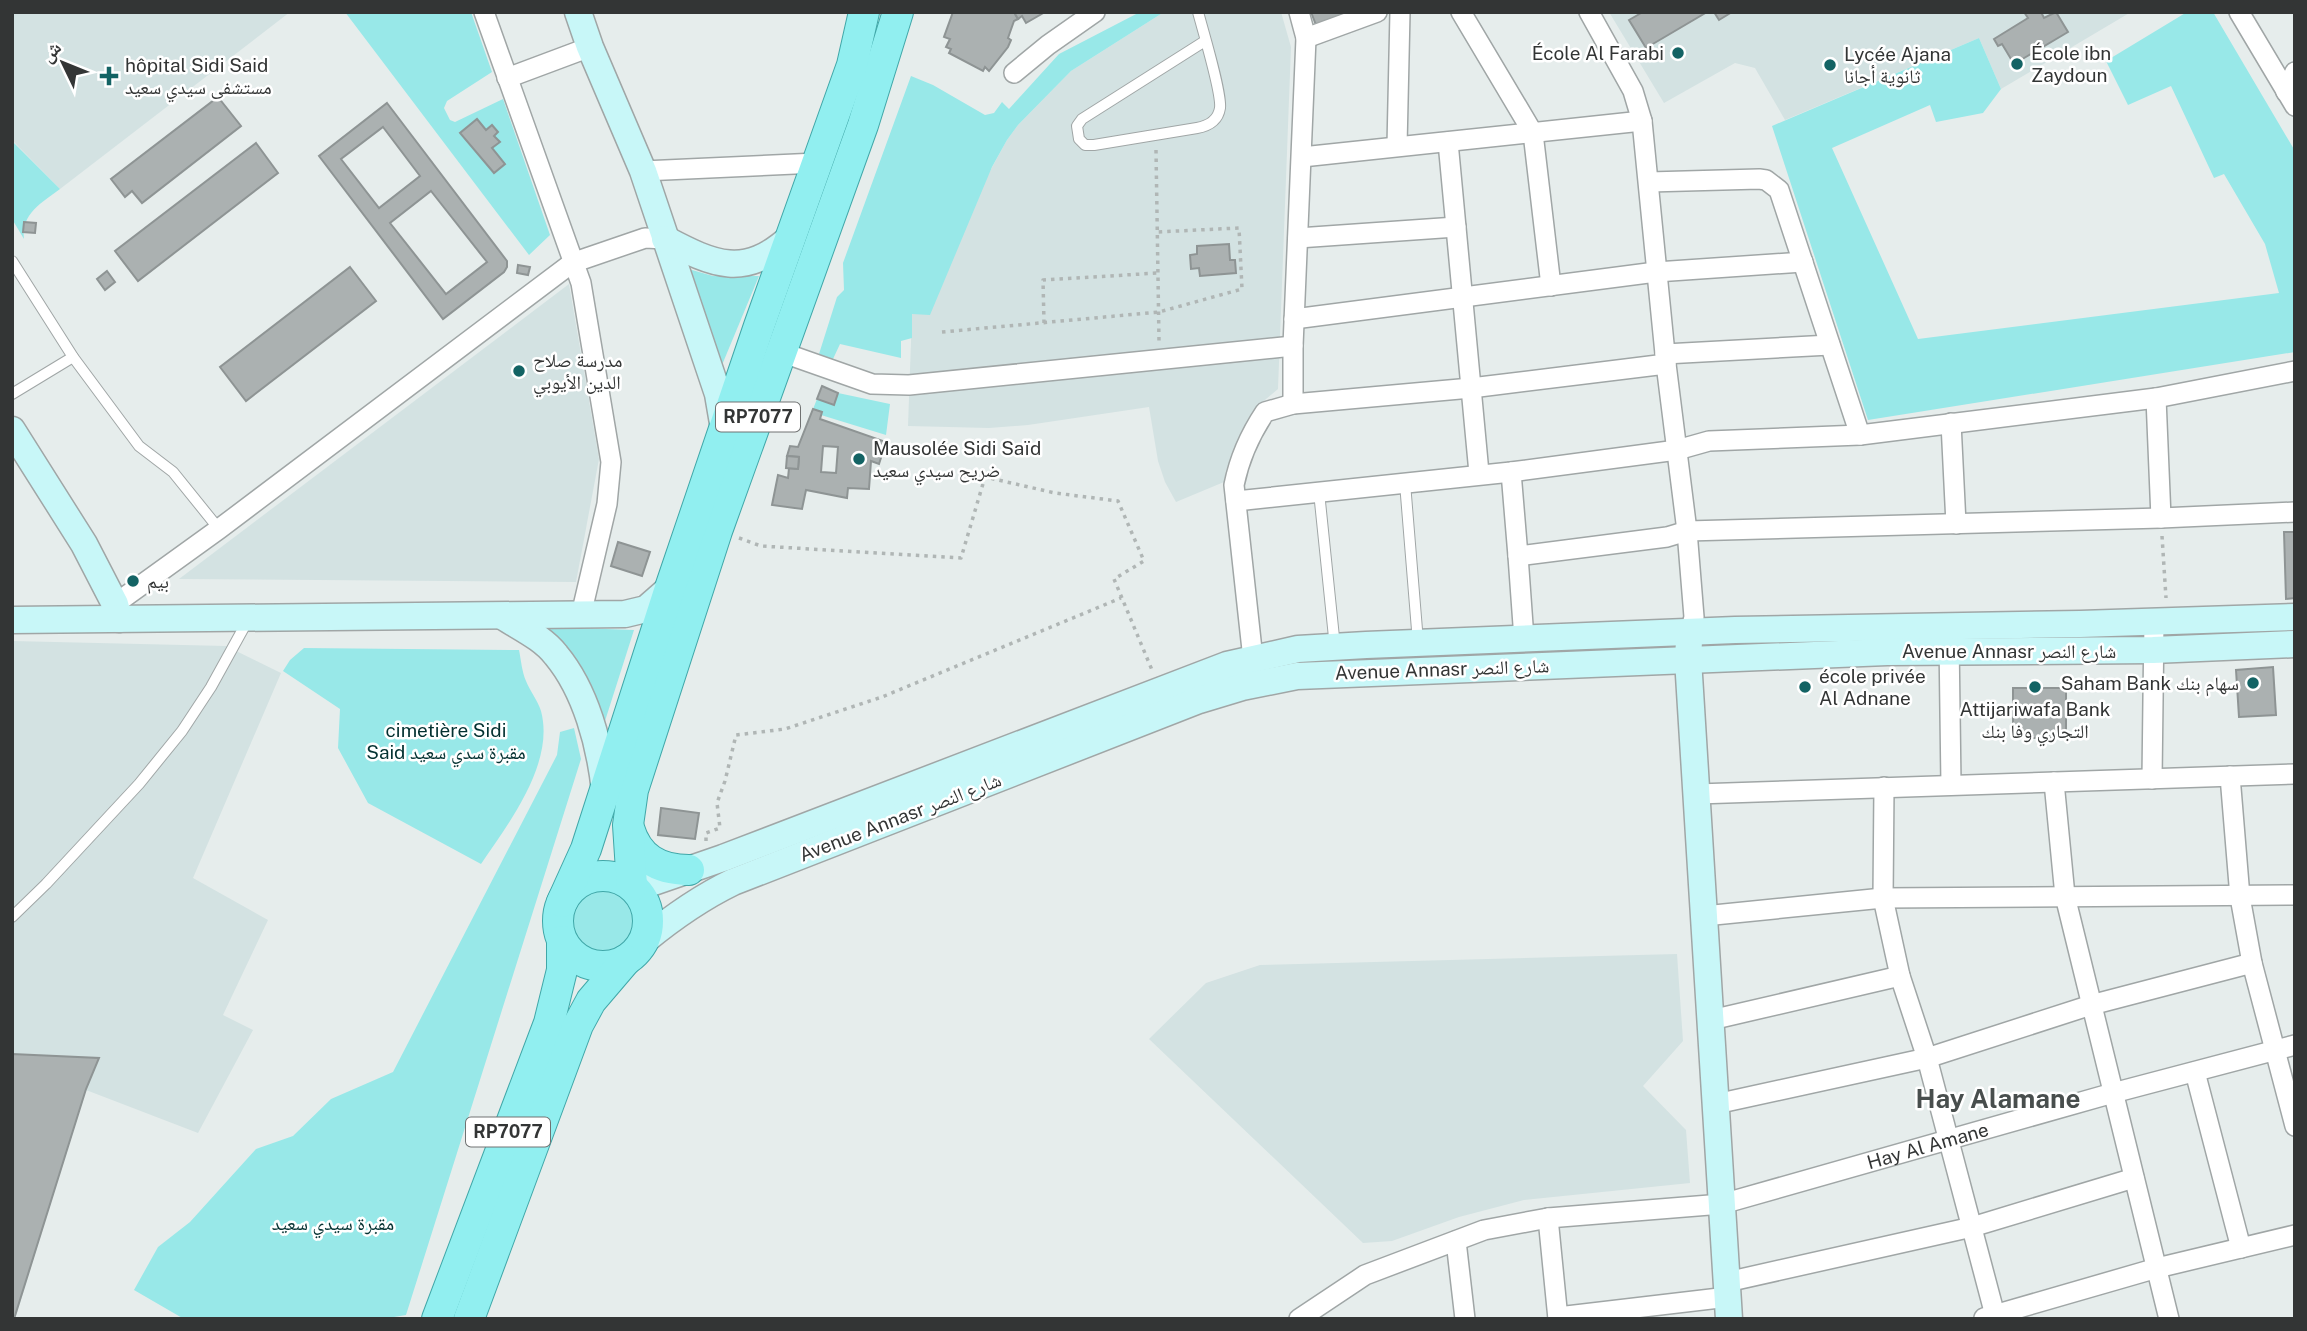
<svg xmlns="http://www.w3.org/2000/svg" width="2307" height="1331" viewBox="0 0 2307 1331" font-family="'Public Sans','Noto Naskh Arabic',sans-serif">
<rect width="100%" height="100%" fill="#e6edec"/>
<g fill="#d3e2e2">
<polygon points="12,12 290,12 60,189 12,140"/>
<polygon points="1164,12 1281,12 1291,47 1278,389 1259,405 1251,415 1226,470 1224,482 1176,502 1165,482 1158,461 1149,407 1028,425 989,428 908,426 912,314 1007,140 1018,125 1071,71"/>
<polygon points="1609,12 2131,12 2001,89 1979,38 1785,120 1755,68 1735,63 1664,103"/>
<polygon points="569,284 599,459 576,582 179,579"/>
<polygon points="12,641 226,646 281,673 193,878 268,920 223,1015 253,1030 198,1133 86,1090 15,1319 12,1319"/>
<polygon points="1677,954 1683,1041 1643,1086 1686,1130 1690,1183 1524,1200 1459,1217 1392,1241 1363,1243 1149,1039 1206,983 1260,965"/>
</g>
<g fill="#98e8e8">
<polygon points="345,12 471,12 492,72 447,101 444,108 450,120 455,122 503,99 550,235 529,255"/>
<polygon points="1140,12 1164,12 1071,71 1018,125 1007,140 992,167 930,315 912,314 912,338 901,341 901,358 840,344 833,359 819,354 837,297 844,290 843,263 911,76 933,85 985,115 994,113 1002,102 1009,109 1059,54"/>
<polygon points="2187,12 2213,12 2295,151 2295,352 1868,420 1772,126 1979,38 2001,89 1983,113 1936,122 1930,105 1832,148 1918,339 2279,293 2265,244 2224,174 2214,178 2171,86 2128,105 2106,61"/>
<path d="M12,141L60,189C42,203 21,213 24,239L12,219Z"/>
<polygon points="685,268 713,276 759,276 722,365"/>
<polygon points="838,393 890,404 886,435 821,415 822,412 813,409 817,399 834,405"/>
<path d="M550,627L634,630L605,721C591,686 579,657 550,633Z"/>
<path d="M304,648L519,650C521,660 522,672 526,681C530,691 538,701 541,711C555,763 509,823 481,864L368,803L338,748L340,709L283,671L290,660Z"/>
<polygon points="574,728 581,759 406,1315 382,1319 184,1319 134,1290 158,1247 190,1222 256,1149 293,1136 331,1099 393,1072 557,755 560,732"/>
<circle cx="603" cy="921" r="33"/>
</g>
<g fill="#abb1b1" stroke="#8e9494" stroke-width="2" fill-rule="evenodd">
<polygon points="953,12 1014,12 1018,19 1014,21 1008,38 1011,40 1008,47 989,71 985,67 983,71 949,53 951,49 946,47 950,39 944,37"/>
<polygon points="1014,12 1045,12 1026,23 1022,16 1018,19"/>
<polygon points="1311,12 1350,12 1316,25"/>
<polygon points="1643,12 1707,12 1646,48 1629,20"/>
<polygon points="1714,12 1732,12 1719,20"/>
<polygon points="2024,12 2041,12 2044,18 2056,12 2068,32 2014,64 2002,44 1998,46 1994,39 2028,18"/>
<polygon points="218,97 241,126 142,203 132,191 125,197 111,179"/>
<path d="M387,103L507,261V267L504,272L443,319L319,156ZM383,127L420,176L379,208L341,159ZM431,191L487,262L446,294L390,223Z"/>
<polygon points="477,119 486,130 492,125 498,132 494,136 500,142 492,148 505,164 494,173 460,133"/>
<polygon points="256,143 278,173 138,281 115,251"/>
<polygon points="24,222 36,223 35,233 23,232"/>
<polygon points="1229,244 1230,260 1235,260 1236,273 1200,276 1199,268 1191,269 1190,255 1197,254 1197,246"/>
<polygon points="518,265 530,267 528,275 517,273"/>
<polygon points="350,267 376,301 246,401 220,367"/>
<polygon points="107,271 115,282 105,290 97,279"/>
<polygon points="822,386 838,393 834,405 817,399"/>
<path d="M813,409L822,412L820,419L886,442L879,464L871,461L869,489L848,488L847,498L806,490L802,509L772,505L778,475L788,478L789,468L798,469L799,457L787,456L790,446L798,447ZM823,446L838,447L836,473L821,472Z"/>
<polygon points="787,456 799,457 798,469 786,468"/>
<polygon points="2284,532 2295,532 2295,598 2286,599"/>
<polygon points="618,542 650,552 642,576 611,566"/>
<polygon points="2273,667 2276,715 2239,717 2236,670"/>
<rect x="2013" y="688" width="53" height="50"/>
<polygon points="661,808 699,813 695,839 658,835"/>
<polygon points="12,1054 99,1058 86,1089 14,1319 12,1319"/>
</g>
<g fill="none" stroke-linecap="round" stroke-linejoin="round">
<defs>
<g id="lane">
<path d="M1198,12C1203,31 1222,93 1220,108C1218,121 1208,126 1197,128L1094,145H1085L1079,139L1077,126L1082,119L1205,41"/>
<polyline points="12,261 73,357 139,446 173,472 219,529"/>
<polyline points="12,394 73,357"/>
<polyline points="1405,483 1418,642"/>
<polyline points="1319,492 1335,647"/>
<polyline points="12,917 46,884 139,784 182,731 211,687 248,620"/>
</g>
<g id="street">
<polyline points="484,12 581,283 611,462 607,504 581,615"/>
<polyline points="1461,12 1533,133 1551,286"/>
<polyline points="1589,12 1633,91 1642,121 1666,364 1687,531 1694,617 1690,633"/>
<polyline points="2239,12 2295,106"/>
<polyline points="1306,38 1377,12"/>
<polyline points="1014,73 1048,45 1095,12"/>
<polyline points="507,78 590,47"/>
<polyline points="2286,92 2295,72"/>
<polyline points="1448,142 1479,473"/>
<polyline points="1397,146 1400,12"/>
<polyline points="1302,157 1642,121"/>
<polyline points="643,171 817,163"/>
<polyline points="1649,182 1759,179 1766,180 1779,190 1860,435"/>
<polyline points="1298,238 1456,227"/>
<polyline points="1294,319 1656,272 1803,262"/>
<polyline points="781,352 872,384 909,385 1293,346"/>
<polyline points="1665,354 1830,345"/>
<polyline points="2156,398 2161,518"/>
<polyline points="1293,404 1293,346 1306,38 1299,12"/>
<polyline points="1951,423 1956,524"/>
<polyline points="1511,472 1518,556 1667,537 1687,531 2161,518 2295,512"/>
<polyline points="1236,501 1511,472 1677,450 1709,441 1860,435 2156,398 2295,371"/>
<polyline points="1518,556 1524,639"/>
<polyline points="115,604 219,529 572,263 645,238 665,239"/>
<polyline points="1949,639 1951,785"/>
<path d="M1253,659L1234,485C1239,460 1251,433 1265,412L1293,404L1471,388L1666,364"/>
<polyline points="2230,776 2240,897 2252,963 2295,1126"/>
<polyline points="2152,779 2154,621"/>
<polyline points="2054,782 2065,896 2169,1319"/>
<polyline points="1884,787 1883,898 1900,976 1927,1058 1996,1319"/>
<polyline points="1697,794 2295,774"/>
<polyline points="1704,916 1883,898 2295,895"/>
<polyline points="1711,1020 1900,976"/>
<polyline points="2195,1072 2241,1248"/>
<polyline points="1716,1104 1927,1058 2091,1005 2252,963"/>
<polyline points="1548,1218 1558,1319"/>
<polyline points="1456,1241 1465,1319"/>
<polyline points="1727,1282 1972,1227 2134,1178"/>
<polyline points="1558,1317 1728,1297"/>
<polyline points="1984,1318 2157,1268 2295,1235"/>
<path id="s1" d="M1299,1319L1365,1275L1484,1230L1548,1218L1722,1204L2113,1093L2295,1045"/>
</g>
<g id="secondary">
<polyline points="578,12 590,47 643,171 718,394 724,429"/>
<path d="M665,239C714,265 745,279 791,237"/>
<polyline points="12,430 84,544 115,604 119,619"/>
<path d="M504,617C521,628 543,638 556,655C586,691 600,745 605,791"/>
<polyline points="12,620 625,614 646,609 670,588"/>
<polyline points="1689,641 1688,659 1729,1319"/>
<polyline points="636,888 723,858 1227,665 1298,649 1366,645 1735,630 2080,624 2295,617"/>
<path d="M645,940C673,917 700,898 733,882L1199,700L1242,687L1297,676L1887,652L2153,650L2295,644"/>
</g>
<g id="primary">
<path d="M629,828C638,858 659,870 689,870"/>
<circle cx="603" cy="921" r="45"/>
<polyline points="632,886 628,825 633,790 717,531 863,125 898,12"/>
<polyline points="562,902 586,849 670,588 759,326 852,65 864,12"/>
<polyline points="437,1319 549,1023 562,970 562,941"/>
<polyline points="469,1319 578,1025 591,1001 626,960"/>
</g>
</defs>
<use href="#lane" stroke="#a0a6a6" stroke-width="12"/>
<use href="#street" stroke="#a0a6a6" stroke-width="22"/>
<use href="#secondary" stroke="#a0a6a6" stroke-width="29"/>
<use href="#primary" stroke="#40a7a8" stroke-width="32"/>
<g stroke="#b0b6b5" stroke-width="3.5" stroke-dasharray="3.5 5" stroke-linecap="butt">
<polyline points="1156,150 1159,341"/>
<polyline points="1044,323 1043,280 1158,273"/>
<polyline points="942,332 1159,312 1242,289 1239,228 1157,232"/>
<polyline points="2162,536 2166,598"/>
<polyline points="739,538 761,546 961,558 985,477 1055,493 1118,501 1144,561 1114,579 1152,670"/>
<polyline points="706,841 706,833 720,828 717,803 725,781 736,735 785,729 882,697 1121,598"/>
</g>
<use href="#lane" stroke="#fff" stroke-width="10"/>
<use href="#street" stroke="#fff" stroke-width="19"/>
<use href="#secondary" stroke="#c8f7f8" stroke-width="26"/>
<use href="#primary" stroke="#91eff0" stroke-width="30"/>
</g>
<g fill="#136364" stroke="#fff" stroke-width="2.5">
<circle cx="1678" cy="53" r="7"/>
<circle cx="2017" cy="64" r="7"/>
<circle cx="1830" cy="65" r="7"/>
<path d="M105.5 65.5h7v7h7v7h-7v7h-7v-7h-7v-7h7z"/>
<circle cx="519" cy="371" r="7"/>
<circle cx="859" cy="459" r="7"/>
<circle cx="133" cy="581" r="7"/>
<circle cx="2253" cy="683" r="7"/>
<circle cx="1805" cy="687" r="7"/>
<circle cx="2035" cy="687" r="7"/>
</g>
<g text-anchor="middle" stroke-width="5" stroke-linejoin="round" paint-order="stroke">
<g fill="#fff" stroke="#707272" stroke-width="2">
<rect x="716" y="402.5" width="84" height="29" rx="5"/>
<rect x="466" y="1117.5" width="84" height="29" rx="5"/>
</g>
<g font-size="18" font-weight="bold" fill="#333535">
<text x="758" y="423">RP7077</text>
<text x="508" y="1138">RP7077</text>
</g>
<g font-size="19" fill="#333535" stroke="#fff" text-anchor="start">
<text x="1664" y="60" text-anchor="end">École Al Farabi</text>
<text x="2031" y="60">École ibn<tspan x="2031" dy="22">Zaydoun</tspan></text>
<text x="1844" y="61">Lycée Ajana<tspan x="1844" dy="22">ثانوية أجانا</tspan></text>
<text x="125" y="72">hôpital Sidi Said<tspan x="125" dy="22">مستشفى سيدي سعيد</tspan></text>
<text x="533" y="367">مدرسة صلاح<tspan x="533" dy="22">الدين الأيوبي</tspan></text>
<text x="873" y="455">Mausolée Sidi Saïd<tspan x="873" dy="22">ضريح سيدي سعيد</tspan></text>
<text x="147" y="588">بيم</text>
<text x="1819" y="683">école privée<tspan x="1819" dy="22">Al Adnane</tspan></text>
<text x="2239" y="690" text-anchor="end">Saham Bank سهام بنك</text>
<text x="2035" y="716" text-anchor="middle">Attijariwafa Bank<tspan x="2035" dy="22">التجاري وفا بنك</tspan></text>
</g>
<g font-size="19" fill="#333535" stroke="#fff">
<text x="2009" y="658">Avenue Annasr شارع النصر</text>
<text transform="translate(1442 669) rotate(-2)" y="7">Avenue Annasr شارع النصر</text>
<text transform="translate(900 817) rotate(-21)" y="7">Avenue Annasr شارع النصر</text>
<text dy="7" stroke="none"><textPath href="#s1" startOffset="660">Hay Al Amane</textPath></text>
</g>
<g font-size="19" fill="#033131" stroke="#fff">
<text x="446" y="737">cimetière Sidi<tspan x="446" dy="22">Said مقبرة سدي سعيد</tspan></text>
<text x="333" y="1230">مقبرة سيدي سعيد</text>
</g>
<g font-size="26" font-weight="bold" fill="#484e4d" stroke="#fff">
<text x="1998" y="1108">Hay Alamane</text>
</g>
</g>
<rect width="2307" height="1331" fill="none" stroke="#333535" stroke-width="28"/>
<g transform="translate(63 63) rotate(313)" stroke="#ffffff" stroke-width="5" paint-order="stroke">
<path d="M0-5L12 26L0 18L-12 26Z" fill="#333535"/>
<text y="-10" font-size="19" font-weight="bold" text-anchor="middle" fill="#333535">ش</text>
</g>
</svg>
